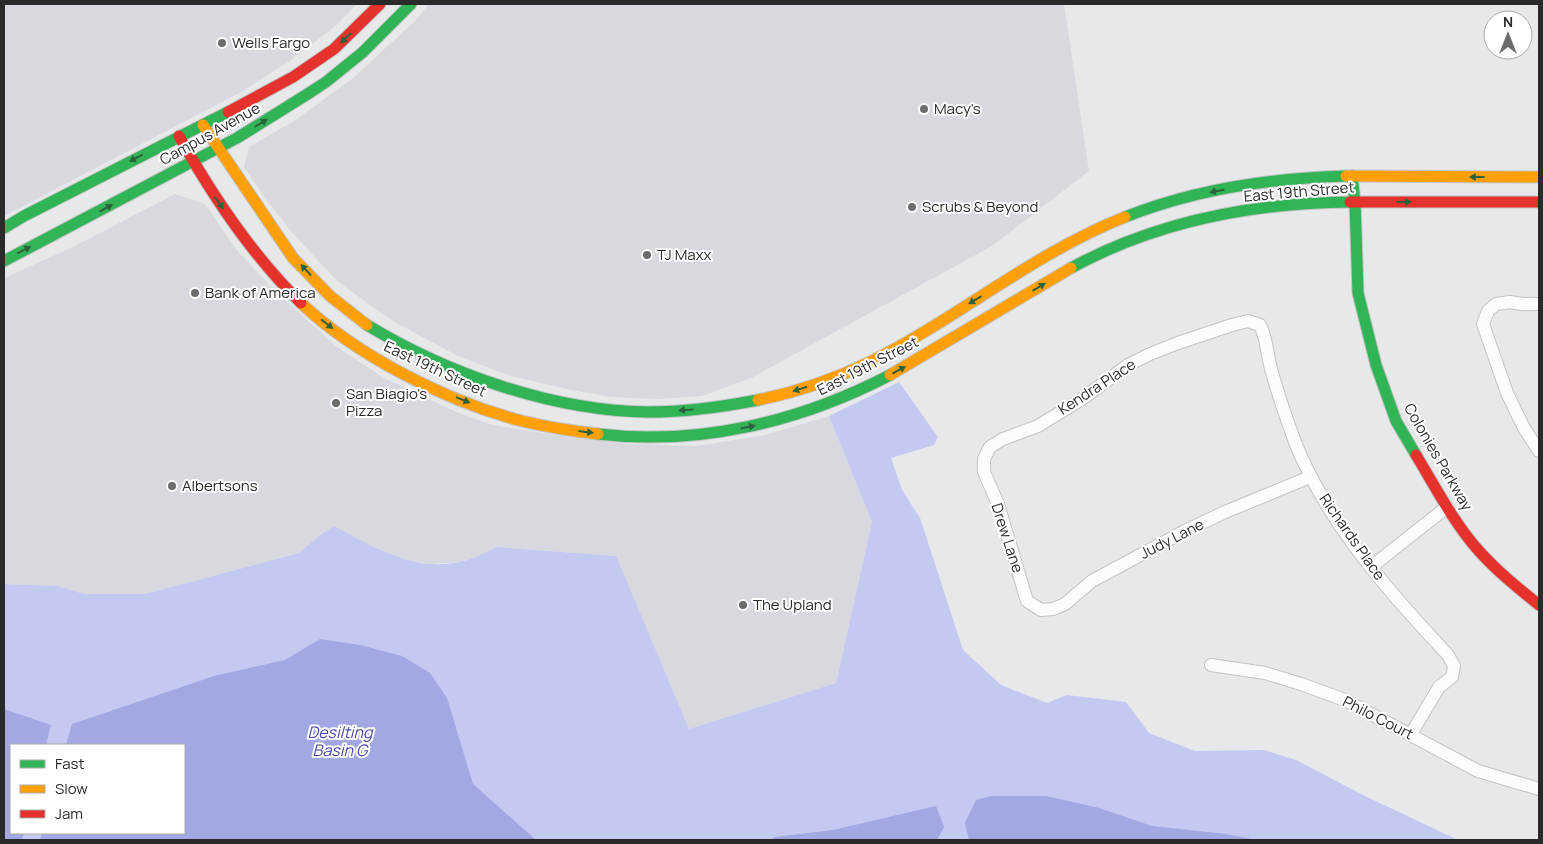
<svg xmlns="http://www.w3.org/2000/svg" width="1543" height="844" viewBox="0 0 1543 844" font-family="Manrope,sans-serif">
<rect width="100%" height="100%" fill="#e7e8ea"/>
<g fill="#d7d9df">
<polygon points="4,4 357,4 338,24 290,61 239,93 4,216"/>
<polygon points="429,4 1064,4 1089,171 992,246 753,377 702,396 657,399 611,397 571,390 508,375 456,355 391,320 337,281 291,231 265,198 244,167 249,147 294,121 352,79 415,21"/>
<polygon points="175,194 205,204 235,248 274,290 337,347 386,379 459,413 492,425 568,437 630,444 696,446 765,435 829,416 872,522 836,683 689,729 615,556 496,547 482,555 460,562 430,564 395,557 367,544 319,536 299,553 145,594 84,594 58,586 4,584 4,278 73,247"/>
</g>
<path fill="#c3c9f1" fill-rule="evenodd" d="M899,382L938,437L934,445L891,458L902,490L920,518L963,650L1001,685L1047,703L1067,695L1126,702L1149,733L1195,751L1264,750L1296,760L1365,796L1458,840H4V584L58,586L84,594H145L299,553L319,536L334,526C388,556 437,583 496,547L616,556L689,729L836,683L872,522L829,416ZM11,745H184V833H11Z"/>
<g fill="#a1a8e2">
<polygon points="320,639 360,645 402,656 430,673 447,698 473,784 536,840 40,840 42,833 184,833 184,745 66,745 72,724 214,676 285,660"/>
<polygon points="4,709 51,725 46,745 11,745 11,833 24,833 22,840 4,840"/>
<polygon points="991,796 1046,796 1099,808 1152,826 1226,834 1257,840 969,840 965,823 976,800"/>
<polygon points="936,806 944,827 937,840 770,840 775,837 833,830"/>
</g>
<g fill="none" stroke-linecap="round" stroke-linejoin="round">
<defs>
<g id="street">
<polyline points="1539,304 1522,304 1510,302 1496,304 1488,311 1483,324 1507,393 1524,428 1539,451"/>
<path d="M1310,477L1225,512L1183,532L1092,581L1065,604L1053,609L1041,610L1027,601L998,504L984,472V459L990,447L1003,439L1038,426L1082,399L1128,365L1150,354L1178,343L1232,325L1248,321L1260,325C1267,339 1267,354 1271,369C1278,394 1286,418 1295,442C1327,523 1389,592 1448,655L1454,666L1452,677L1439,687L1411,734"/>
<polyline points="1371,567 1447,507"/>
<polyline points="1211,665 1265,673 1301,684 1345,700 1478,771 1539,789"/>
</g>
<g id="fast">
<polyline points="1352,176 1355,202 1358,293 1376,365 1396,421 1416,455"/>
<path d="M1125,217C1195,189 1271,178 1346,176"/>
<polyline points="4,228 24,216 228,112"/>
<polyline points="4,261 237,138 306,95 326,82 363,52 411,4"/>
<path d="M1071,268C1157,221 1253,203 1350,202"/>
<path d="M367,325C448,374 553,411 648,412C686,412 722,407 758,400"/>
<path d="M598,434C699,446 800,422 890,375"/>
</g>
<g id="slow">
<polyline points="203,125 293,258 330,296 367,325"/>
<polyline points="1346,176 1539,177"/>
<path d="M301,303C357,356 448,402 522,421C547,427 572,431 598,434"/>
<polyline points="890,375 1071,268"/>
<path d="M758,400C797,392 835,379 870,362C958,318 1034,253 1125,217"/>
</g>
<g id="jam">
<polyline points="228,112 293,77 334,49 380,4"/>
<path d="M179,136C213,197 251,254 301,303"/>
<polyline points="1350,202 1539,202"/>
<path d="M1416,455C1436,488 1454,523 1479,551C1497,571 1518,588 1539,605"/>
</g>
</defs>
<use href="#street" stroke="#c2c3c5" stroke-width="14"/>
<use href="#fast" stroke="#c2c3c5" stroke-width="13"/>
<use href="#slow" stroke="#c2c3c5" stroke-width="13"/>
<use href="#jam" stroke="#c2c3c5" stroke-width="13"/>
<use href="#street" stroke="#fbfcfc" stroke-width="12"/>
<use href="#fast" stroke="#30b455" stroke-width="11"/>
<use href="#slow" stroke="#ff9f0a" stroke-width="11"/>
<use href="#jam" stroke="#e5322d" stroke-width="11"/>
</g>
<defs><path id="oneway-solid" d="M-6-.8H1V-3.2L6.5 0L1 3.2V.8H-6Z" transform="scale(1.25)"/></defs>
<g fill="#2c613c">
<use href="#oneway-solid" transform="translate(346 38) rotate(137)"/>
<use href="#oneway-solid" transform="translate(261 123) rotate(-32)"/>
<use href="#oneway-solid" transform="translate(136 158) rotate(153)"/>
<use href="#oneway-solid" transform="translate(1477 177) rotate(-180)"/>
<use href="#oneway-solid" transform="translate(1217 191) rotate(170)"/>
<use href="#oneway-solid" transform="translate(1404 202)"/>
<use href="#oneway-solid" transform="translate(219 203) rotate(54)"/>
<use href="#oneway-solid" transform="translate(106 208) rotate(-28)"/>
<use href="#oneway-solid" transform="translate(24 250) rotate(-27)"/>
<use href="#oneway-solid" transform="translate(306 270) rotate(-133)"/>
<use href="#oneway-solid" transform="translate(1039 287) rotate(-31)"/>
<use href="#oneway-solid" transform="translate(975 300) rotate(149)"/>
<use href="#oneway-solid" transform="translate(327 324) rotate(38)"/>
<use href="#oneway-solid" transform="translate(899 370) rotate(-28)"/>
<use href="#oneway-solid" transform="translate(800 389) rotate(163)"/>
<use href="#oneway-solid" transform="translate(463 400) rotate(22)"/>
<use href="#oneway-solid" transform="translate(686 410) rotate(177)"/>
<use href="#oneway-solid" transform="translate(748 427) rotate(-11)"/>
<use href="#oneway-solid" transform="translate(586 432) rotate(7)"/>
</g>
<g fill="#6c6c6e" stroke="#fff" stroke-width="2">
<circle cx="222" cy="43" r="5"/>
<circle cx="924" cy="109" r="5"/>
<circle cx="912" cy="207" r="5"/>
<circle cx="647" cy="255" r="5"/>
<circle cx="195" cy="293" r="5"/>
<circle cx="336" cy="403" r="5"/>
<circle cx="172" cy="486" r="5"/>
<circle cx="743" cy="605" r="5"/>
</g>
<g text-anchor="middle" stroke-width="4" stroke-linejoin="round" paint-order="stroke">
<g font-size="15" fill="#2a2a2b" stroke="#fff" text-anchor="start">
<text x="232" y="48">Wells Fargo</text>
<text x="934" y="114">Macy's</text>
<text x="922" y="212">Scrubs &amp; Beyond</text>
<text x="657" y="260">TJ Maxx</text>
<text x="205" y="298">Bank of America</text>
<text x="346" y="399">San Biagio's<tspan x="346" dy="17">Pizza</tspan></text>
<text x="182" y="491">Albertsons</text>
<text x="753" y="610">The Upland</text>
</g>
<g font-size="15" fill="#2a2a2b" stroke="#fff">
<text transform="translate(210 134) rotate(-29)" y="5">Campus Avenue</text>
<text transform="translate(1299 192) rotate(-5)" y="5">East 19th Street</text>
<text transform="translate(868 366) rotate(-27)" y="5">East 19th Street</text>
<text transform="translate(435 369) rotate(25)" y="5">East 19th Street</text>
<text transform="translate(1097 387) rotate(-33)" y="5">Kendra Place</text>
<text transform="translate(1438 457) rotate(60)" y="5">Colonies Parkway</text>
<text transform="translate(1352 537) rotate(55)" y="5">Richards Place</text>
<text transform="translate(1007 538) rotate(72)" y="5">Drew Lane</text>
<text transform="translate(1172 539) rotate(-27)" y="5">Judy Lane</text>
<text transform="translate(1378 718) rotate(27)" y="5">Philo Court</text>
</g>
<g font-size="16" font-style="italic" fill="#4749aa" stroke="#fff">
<text x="340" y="738">Desilting<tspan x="340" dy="18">Basin G</tspan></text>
</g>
</g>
<rect width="1543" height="844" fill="none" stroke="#2a2a2b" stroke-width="10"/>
<rect x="10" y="744" width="175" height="90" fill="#ffffff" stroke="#aaaaaa"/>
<rect x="20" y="760" width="25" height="8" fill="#30b455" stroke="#aaaaaa"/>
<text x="55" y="769" font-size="15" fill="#2a2a2b">Fast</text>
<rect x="20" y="785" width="25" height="8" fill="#ff9f0a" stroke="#aaaaaa"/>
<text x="55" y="794" font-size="15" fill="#2a2a2b">Slow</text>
<rect x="20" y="810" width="25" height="8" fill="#e5322d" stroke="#aaaaaa"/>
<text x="55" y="819" font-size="15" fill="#2a2a2b">Jam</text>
<g transform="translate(1508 35)"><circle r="24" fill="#ffffff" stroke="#aaaaaa"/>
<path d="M0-4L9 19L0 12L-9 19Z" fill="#6c6c6e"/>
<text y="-8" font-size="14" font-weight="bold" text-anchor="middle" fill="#2a2a2b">N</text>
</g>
</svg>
